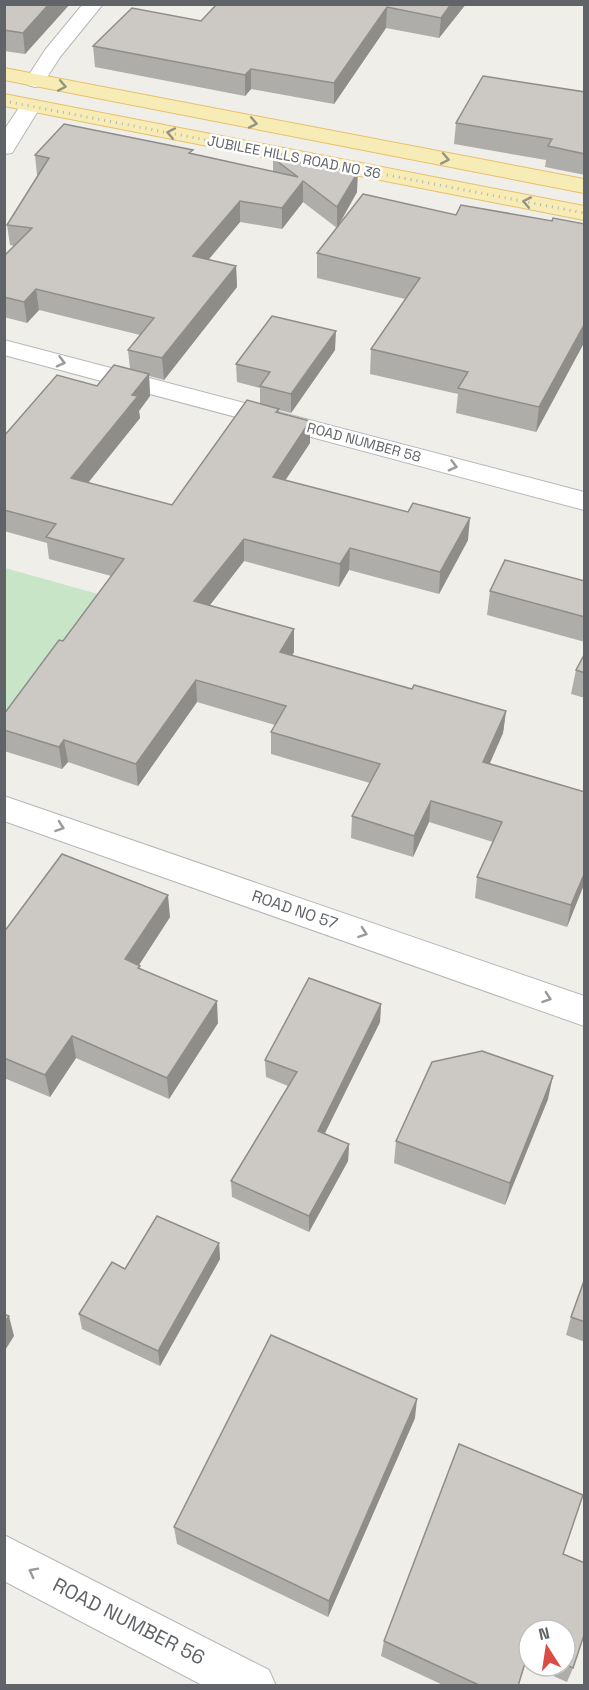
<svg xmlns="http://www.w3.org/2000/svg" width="589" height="1690" viewBox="0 0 589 1690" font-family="'Space Grotesk',sans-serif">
<rect width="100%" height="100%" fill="#f0eee9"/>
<polygon fill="#c8e5c8" points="5,568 98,594 5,726"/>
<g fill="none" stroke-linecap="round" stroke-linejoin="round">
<defs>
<g id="street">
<polygon points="83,4 103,4 60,57 42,85 35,87 28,85 25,81 45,50"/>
<polygon points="4,340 584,492 584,510 4,355"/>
<polygon points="4,796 584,996 584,1026 4,821"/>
</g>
<g id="secondary">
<polygon points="30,100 37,102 41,106 12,153 4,154 4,130 23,102"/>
<polygon points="4,1535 269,1670 276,1686 204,1686 4,1581"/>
</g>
<g id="primary">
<polygon points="4,68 584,179 584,193 4,80"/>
<polygon points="4,94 584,206 584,220 4,106"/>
</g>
</defs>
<use href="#street" stroke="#b5b8bb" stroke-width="2"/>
<use href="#secondary" stroke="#b5b7bb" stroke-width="2"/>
<use href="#primary" stroke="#e5c16c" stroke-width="2"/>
<use href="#street" fill="#fff" fill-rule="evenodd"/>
<use href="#secondary" fill="#fff" fill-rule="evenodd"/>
<use href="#primary" fill="#f8ecb6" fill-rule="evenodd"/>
<polyline stroke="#b4b5b5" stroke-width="3" stroke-dasharray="1 5" stroke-linecap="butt" points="4,101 584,213"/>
</g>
<g fill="#afada9">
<polygon points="4,4 70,4 25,54 4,51"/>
<polygon points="217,4 466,4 439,38 386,28 334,104 251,89 245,96 95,67 93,46 201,21"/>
<polygon points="585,92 585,175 545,167 546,160 454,144 456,123"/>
<polygon points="193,154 273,172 273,158 357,192 337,228 303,202 282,229 240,222 208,260 236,266 237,287 164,380 149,376 150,396 139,411 140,418 88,483 172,505 260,404 260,388 237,382 236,364 335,350 291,413 279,410 279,413 310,421 310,443 285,480 468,540 439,594 349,570 339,587 244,561 210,605 294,652 292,656 412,689 506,711 503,733 490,763 585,792 585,882 567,927 475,898 477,877 493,842 429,822 413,857 351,838 352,816 370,783 271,754 271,732 275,725 197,702 138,786 68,762 62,769 4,751 4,714 63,641 111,576 49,559 47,543 4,531 4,436 130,369 128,350 140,335 39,310 27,323 4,317 4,256 15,246 10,245 7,225 38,175 37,175 35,155"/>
<polygon points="456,215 585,224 585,341 536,432 456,413 458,394 370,374 371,349 405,299 317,278 317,253"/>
<polygon points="585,581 585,642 487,615 490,591"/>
<polygon points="585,653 585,698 571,694 576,670"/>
<polygon points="170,917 139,965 140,968 218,1023 169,1099 76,1058 50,1097 4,1078 4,932"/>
<polygon points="381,1004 380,1022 325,1133 349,1144 348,1161 309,1232 232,1197 231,1181 288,1086 266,1077 265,1060"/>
<polygon points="548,1099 505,1205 394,1163 396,1141"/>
<polygon points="219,1243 220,1259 160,1366 82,1329 79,1314"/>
<polygon points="585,1278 585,1342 566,1335 571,1317"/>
<polygon points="415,1418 328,1617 177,1544 174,1527"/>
<polygon points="563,1554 573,1668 567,1682 530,1666 565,1666 565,1630 529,1630 529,1665 525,1664 518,1686 445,1686 381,1656 384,1641"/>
</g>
<g fill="#8f8d8a">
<polygon points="49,4 70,4 25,54 23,33"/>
<polygon points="451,4 466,4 439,38 441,18"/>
<polygon points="387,7 386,28 334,104 334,83"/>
<polygon points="251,69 251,89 245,96 245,75"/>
<polygon points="358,172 357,192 337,228 337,207"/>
<polygon points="303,181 303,202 282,229 282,208"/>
<polygon points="240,201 240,222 194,277 193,256"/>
<polygon points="236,266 237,287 164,380 162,358"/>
<polygon points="36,289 39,310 27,323 24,302"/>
<polygon points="585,323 585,341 536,432 539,407"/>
<polygon points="336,331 335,350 291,413 291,394"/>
<polygon points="149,374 150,396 139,411 140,418 74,500 71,478 132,395"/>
<polygon points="310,421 310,443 273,499 273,477"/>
<polygon points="470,518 468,540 439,594 440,572"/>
<polygon points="244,539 244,561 196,623 194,601"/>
<polygon points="350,548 349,570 339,587 340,564"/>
<polygon points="294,629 294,652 281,674 280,652"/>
<polygon points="196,680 197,702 138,786 136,764"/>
<polygon points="506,711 503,733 481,783 483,762"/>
<polygon points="64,740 68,762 62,769 59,747"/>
<polygon points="431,801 429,822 413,857 414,836"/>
<polygon points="585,872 585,882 567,927 571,905"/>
<polygon points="168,895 170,917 128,982 125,959"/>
<polygon points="217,1001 218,1023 169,1099 167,1078"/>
<polygon points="381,1004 380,1022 318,1147 318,1131"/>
<polygon points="72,1036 76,1058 50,1097 45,1075"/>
<polygon points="553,1076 548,1099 505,1205 510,1183"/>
<polygon points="349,1144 348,1161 309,1232 309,1216"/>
<polygon points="219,1243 220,1259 160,1366 158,1351"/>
<polygon points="9,1316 14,1336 4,1352 4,1323"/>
<polygon points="417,1399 415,1418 328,1617 329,1601"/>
</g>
<g fill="#ccc9c5" stroke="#8f8d8a" stroke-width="1.5">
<polygon points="4,4 49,4 23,33 4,30"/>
<polygon points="217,4 451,4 441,18 387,7 334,83 251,69 245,75 93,46 132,8 201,21"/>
<polygon points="483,76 585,92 585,154 548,146 552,139 456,123"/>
<polygon points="64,124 193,150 189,153 298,177 273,158 358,172 337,207 303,181 282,208 240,201 193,256 236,266 162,358 128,350 154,318 36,289 24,302 4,297 4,256 32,228 7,225 49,158 35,155"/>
<polygon points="363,194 456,215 461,205 552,221 553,218 585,224 585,323 539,407 458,388 468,372 371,349 420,278 317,253"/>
<polygon points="272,316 336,331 291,394 260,386 270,372 236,364"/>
<polygon points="114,365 149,374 132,395 138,396 71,478 172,505 247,400 279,409 276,412 310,421 273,477 408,512 413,503 470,518 440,572 350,548 340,564 244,539 194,601 294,629 280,652 412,689 414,685 506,711 483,762 585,792 585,872 571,905 477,877 502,822 431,801 414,836 352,816 380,764 271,732 286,706 196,680 136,764 64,740 59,747 4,730 4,714 59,640 63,641 124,559 46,537 56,524 4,510 4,436 57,375 97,386"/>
<polygon points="505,560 585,581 585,617 490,591"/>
<polygon points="585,653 585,673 576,670"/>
<polygon points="62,854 168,895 125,959 140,966 138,968 217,1001 167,1078 72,1036 45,1075 4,1058 4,932"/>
<polygon points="309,978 381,1004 318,1131 349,1144 309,1216 231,1181 297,1072 265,1060"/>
<polygon points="482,1051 553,1076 510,1183 396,1141 432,1062"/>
<polygon points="157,1216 219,1243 158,1351 79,1314 112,1262 125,1269"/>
<polygon points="585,1278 585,1322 571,1317"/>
<polygon points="4,1314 9,1316 4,1323"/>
<polygon points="271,1335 417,1399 329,1601 174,1527"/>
<polygon points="459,1444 583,1495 563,1554 585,1563 585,1632 573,1668 565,1664 565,1630 529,1630 529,1650 518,1686 481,1686 384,1641"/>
</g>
<defs><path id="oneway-chevron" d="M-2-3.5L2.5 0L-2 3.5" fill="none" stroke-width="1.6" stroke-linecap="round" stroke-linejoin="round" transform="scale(1.5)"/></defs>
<g stroke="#959383">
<use href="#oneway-chevron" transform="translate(62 86) rotate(11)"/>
<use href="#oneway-chevron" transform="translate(253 123) rotate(11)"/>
<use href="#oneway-chevron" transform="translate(171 133) rotate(-169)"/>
<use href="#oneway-chevron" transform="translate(445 159) rotate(11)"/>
<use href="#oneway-chevron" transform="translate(527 202) rotate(-169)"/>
</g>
<g stroke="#989a9c">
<use href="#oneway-chevron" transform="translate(61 362) rotate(15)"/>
<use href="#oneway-chevron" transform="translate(453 466) rotate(15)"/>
<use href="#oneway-chevron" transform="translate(60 827) rotate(19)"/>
<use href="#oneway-chevron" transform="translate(363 933) rotate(19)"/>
<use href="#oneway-chevron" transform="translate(547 998) rotate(19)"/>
<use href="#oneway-chevron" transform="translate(33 1572) rotate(-153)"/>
</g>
<g text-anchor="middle" stroke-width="5" stroke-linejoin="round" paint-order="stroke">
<g font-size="14" fill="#606367" stroke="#fff">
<text transform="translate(294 157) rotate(11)" y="5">JUBILEE HILLS ROAD NO 36</text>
<text transform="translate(364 442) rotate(15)" y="5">ROAD NUMBER 58</text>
</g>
<g font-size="16" fill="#606367" stroke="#fff">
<text transform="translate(295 909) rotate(19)" y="6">ROAD NO 57</text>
</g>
<g font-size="20" fill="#606367" stroke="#fff">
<text transform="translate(129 1621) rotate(27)" y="7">ROAD NUMBER 56</text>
</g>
</g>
<rect width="589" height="1690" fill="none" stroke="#606367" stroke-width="12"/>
<g transform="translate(547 1648) rotate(348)"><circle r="28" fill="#ffffff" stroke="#bfc1c2" stroke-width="1.5"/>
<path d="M0-4.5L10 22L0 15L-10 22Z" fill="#da4d44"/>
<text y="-9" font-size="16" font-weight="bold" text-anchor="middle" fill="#606367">N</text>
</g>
</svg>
